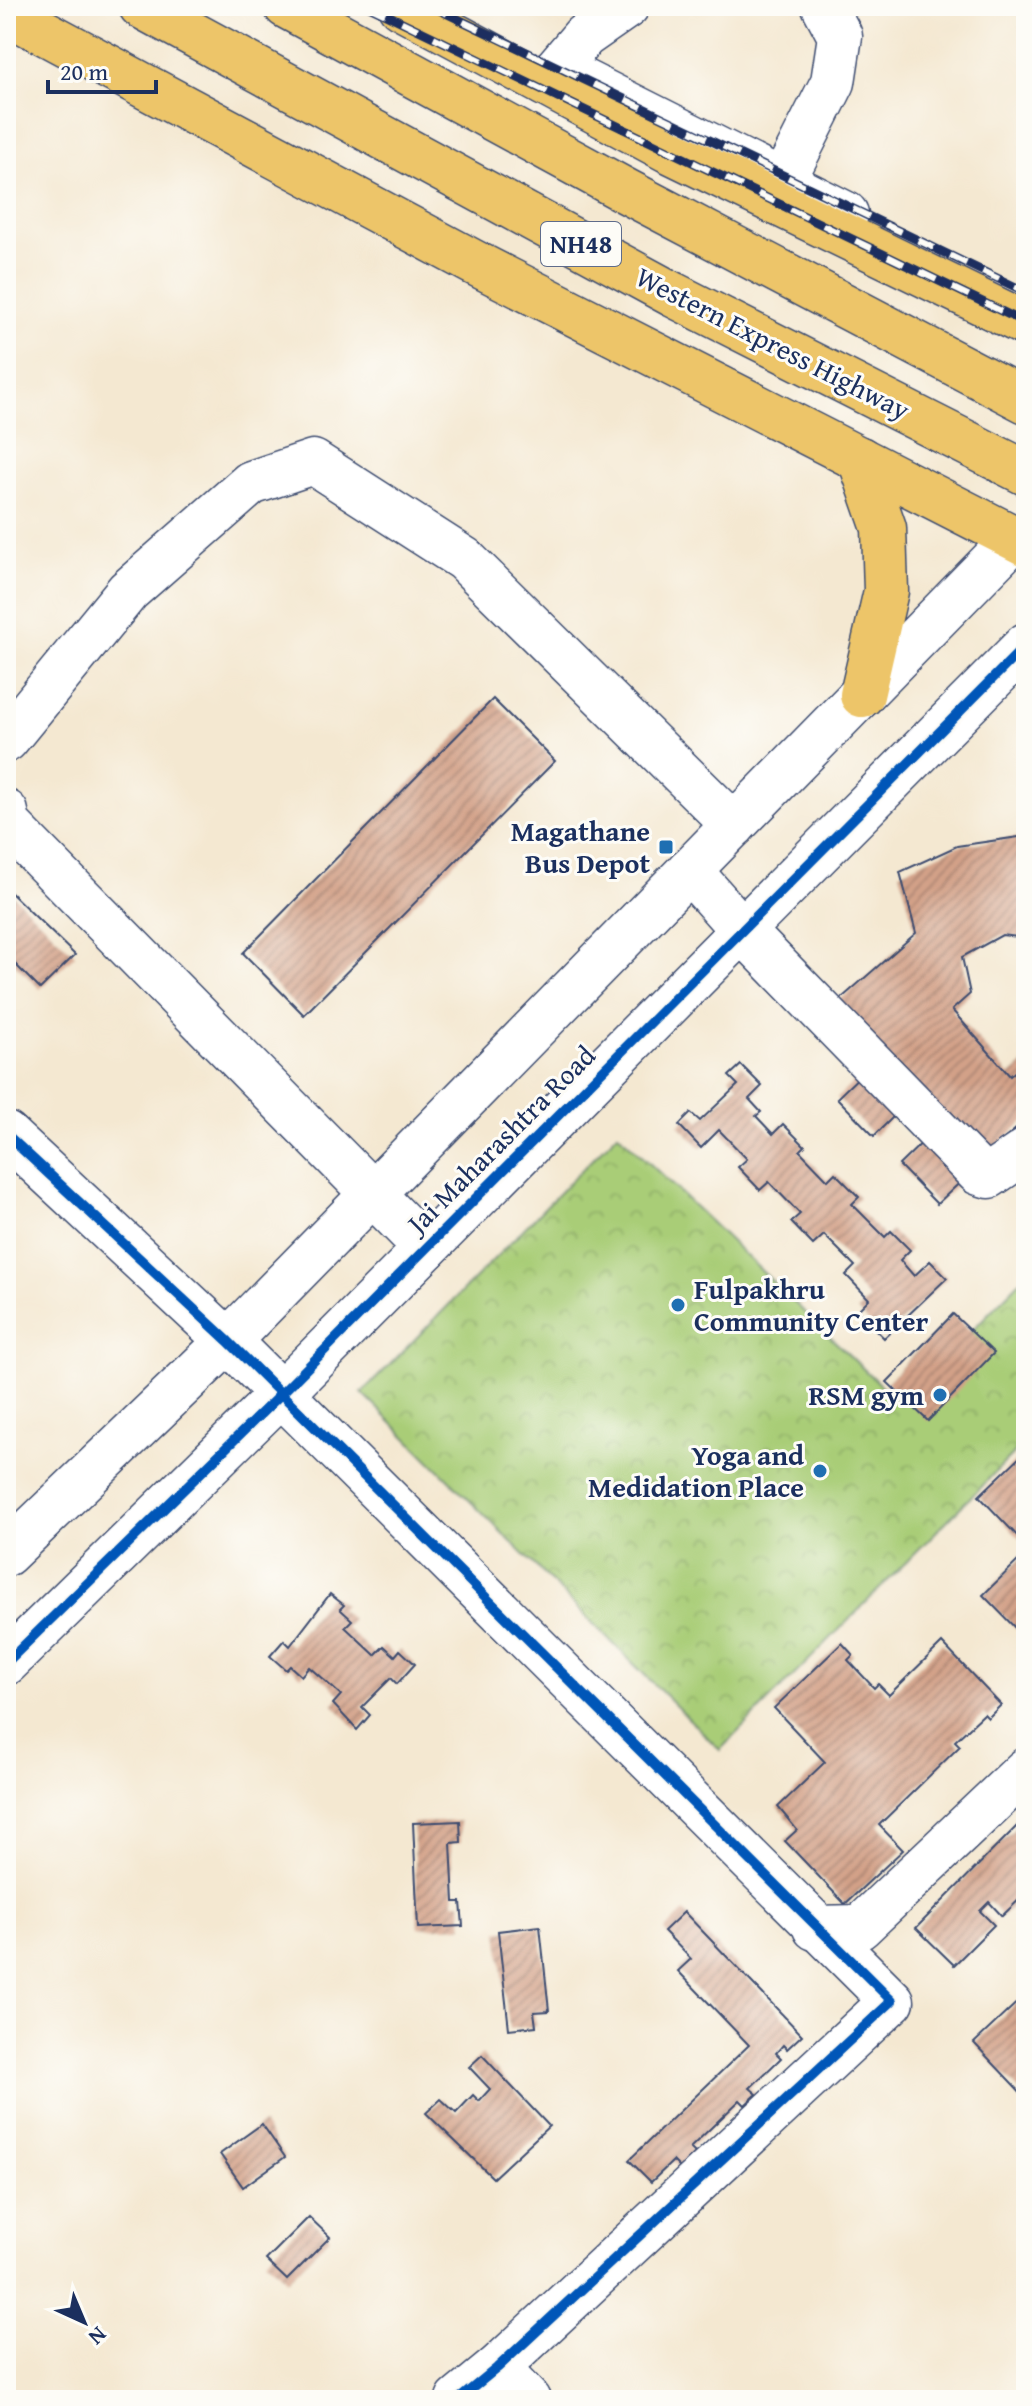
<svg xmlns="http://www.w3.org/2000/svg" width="1032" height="2406" viewBox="0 0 1032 2406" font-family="'Gentium Book Plus',serif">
<defs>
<pattern id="park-crowns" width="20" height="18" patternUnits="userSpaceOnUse" patternTransform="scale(2)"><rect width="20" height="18" fill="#a9cd77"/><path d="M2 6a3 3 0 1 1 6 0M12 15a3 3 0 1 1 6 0" fill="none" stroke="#91b069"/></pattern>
<pattern id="building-hatch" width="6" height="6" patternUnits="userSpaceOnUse" patternTransform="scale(2)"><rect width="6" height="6" fill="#d3a188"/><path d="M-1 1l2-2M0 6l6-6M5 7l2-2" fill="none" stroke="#aa8472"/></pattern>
</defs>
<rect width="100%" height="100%" fill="#fdfcf7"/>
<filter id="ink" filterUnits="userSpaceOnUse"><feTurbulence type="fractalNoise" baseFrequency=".0125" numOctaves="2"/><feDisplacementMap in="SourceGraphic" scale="16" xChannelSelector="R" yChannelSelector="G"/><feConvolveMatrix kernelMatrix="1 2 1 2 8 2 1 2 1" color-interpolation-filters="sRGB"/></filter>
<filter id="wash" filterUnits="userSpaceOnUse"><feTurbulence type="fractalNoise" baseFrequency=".006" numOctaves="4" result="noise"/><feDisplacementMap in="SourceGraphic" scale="32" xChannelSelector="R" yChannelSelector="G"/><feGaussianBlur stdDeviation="1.8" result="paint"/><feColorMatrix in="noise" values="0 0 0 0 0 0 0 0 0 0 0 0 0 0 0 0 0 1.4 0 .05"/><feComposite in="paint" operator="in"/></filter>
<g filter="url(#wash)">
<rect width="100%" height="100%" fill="#f4e8d1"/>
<polygon fill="url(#park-crowns)" stroke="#627e6a" stroke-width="2" points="618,1133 900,1404 1026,1275 1026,1441 720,1750 362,1393"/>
<g id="blocks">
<g fill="url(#building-hatch)">
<polygon points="493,699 555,761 304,1015 243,953"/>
<polygon points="1026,836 1026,938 1002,935 962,957 970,994 952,1010 1010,1076 1026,1062 1026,1120 977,1163 836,1003 916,933 900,872 957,846"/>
<polygon points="6,888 75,955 40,989 6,955"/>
<polygon points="872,1064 908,1102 874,1136 837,1098"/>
<polygon points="741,1065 762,1086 749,1099 761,1112 756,1116 773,1134 783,1124 805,1146 800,1151 828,1180 835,1173 859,1197 852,1204 885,1237 891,1231 910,1250 900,1260 914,1276 930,1261 947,1278 884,1338 857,1311 869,1299 846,1275 855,1266 824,1235 813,1245 791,1222 800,1214 769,1182 760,1190 738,1167 747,1159 719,1130 701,1148 679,1125 691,1113 700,1121 738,1085 729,1076"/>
<polygon points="932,1133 970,1173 937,1204 899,1165"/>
<polygon points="953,1314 994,1353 928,1421 887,1382"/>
<polygon points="1026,1451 1026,1545 979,1496"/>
<polygon points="1026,1553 1026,1639 983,1595"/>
<polygon points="330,1594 344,1605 340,1609 352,1620 345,1627 375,1655 384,1646 395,1656 400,1650 415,1664 397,1684 391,1678 362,1707 370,1715 357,1730 333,1704 341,1695 309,1667 301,1676 290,1666 286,1670 270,1656 284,1640 290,1646"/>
<polygon points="842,1643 853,1655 848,1660 874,1688 878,1684 889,1695 942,1643 1001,1705 988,1718 984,1714 955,1741 960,1746 879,1825 903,1850 845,1904 785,1841 797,1830 778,1807 825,1762 774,1708"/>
<polygon points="1026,1817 1026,1893 1002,1916 989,1902 980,1911 994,1925 954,1965 916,1928"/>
<polygon points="460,1821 461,1842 451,1843 454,1902 461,1902 463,1926 418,1928 413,1823"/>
<polygon points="684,1912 802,2035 787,2049 783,2045 776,2053 781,2058 750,2088 757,2094 745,2105 740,2100 690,2148 695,2153 680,2168 673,2161 651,2182 629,2160 749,2045 678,1971 691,1959 664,1931"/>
<polygon points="540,1926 549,2011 534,2012 536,2026 509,2029 498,1931"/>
<polygon points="1026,1994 1026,2098 974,2043"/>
<polygon points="482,2055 549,2126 493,2178 426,2113 441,2099 456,2113 473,2095 479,2101 490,2089 469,2067"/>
<polygon points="262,2124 285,2157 243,2187 220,2154"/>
<polygon points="309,2217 330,2237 287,2280 266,2260"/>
</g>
</g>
</g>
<g filter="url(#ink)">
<use href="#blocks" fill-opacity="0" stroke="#3c4b6f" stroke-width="2"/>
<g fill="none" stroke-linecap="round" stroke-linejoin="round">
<defs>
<g id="minor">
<polyline points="582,81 846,214"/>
<polyline points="544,83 584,36 627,6"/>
<polyline points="773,201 833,82 840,36 824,6"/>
<polyline points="6,740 128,591 251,483 313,462 464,559 734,825"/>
<polyline points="6,812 8,824 426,1248"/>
<polyline points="689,870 742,930 979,1173 989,1176 1026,1151"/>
<polyline points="6,1134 228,1341 892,2001 497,2368 458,2400"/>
<polyline points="6,1554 228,1341 1015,538"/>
<polyline points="6,1663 281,1394 1026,645"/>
<polyline points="815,1928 860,1927 1026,1770"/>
<polyline points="497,2368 528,2400"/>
</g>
<g id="highway">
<polyline points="141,6 672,294 1026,473"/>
<polyline points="286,6 626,191 1026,401"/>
<polyline points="400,6 668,150 1026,324"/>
<polyline points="6,12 473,262 1026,544"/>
<polyline points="860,459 884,528 886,591 862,695"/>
</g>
</defs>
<use href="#minor" stroke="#3c4b6f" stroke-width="47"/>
<use href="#highway" stroke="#3c4b6f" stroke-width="47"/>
<use href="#minor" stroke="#fff" stroke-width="44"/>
<use href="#highway" stroke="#edc569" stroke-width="44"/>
<defs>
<g id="rail">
<polyline points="369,6 1026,323"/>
<polyline points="431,6 1026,292"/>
</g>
</defs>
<use href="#rail" stroke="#1b2f5e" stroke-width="9"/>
<use href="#rail" stroke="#fdfcf7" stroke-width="6" stroke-dasharray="18" stroke-linecap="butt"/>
<defs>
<g id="cycleway">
<polyline points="6,1134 228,1341 892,2001 497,2368 458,2400"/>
<polyline points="6,1663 281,1394 1026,645"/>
</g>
</defs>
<use href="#cycleway" stroke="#fdfcf7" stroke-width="15"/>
<use href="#cycleway" stroke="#0057b8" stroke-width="10"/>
</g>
</g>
<g fill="#1f6fb2" stroke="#fdfcf7" stroke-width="3">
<rect x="658" y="839" width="16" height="16" rx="4"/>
<circle cx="678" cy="1305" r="8"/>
<circle cx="940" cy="1395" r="8"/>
<circle cx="820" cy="1471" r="8"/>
</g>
<g text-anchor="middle" stroke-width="6" stroke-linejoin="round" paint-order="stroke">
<rect fill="#fdfcf7" stroke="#5f6c8c" stroke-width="2" x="541" y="222" width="80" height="44" rx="6"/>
<g font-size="26" font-weight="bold" fill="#1b2f5e">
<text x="581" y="253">NH48</text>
</g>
<g font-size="28" fill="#1b2f5e" stroke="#fdfcf7">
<text transform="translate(773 343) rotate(27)" y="10">Western Express Highway</text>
<text transform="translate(501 1139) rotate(-45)" y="10">Jai Maharashtra Road</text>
</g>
<g font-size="28" font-weight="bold" fill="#1b2f5e" stroke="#fdfcf7" text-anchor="end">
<text x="650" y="841">Magathane<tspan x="650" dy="32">Bus Depot</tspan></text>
<text x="694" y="1299" text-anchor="start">Fulpakhru<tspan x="694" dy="32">Community Center</tspan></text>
<text x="924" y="1405">RSM gym</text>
<text x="804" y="1465">Yoga and<tspan x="804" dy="32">Medidation Place</tspan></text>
</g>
</g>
<rect width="1032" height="2406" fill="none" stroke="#fdfcf7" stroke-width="32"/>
<g transform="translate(84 2322) rotate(136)" stroke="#fdfcf7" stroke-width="6" paint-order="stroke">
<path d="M0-6L14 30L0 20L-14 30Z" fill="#1b2f5e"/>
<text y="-12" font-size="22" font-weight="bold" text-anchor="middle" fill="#1b2f5e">N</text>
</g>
<path d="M48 80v12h108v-12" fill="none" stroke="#1b2f5e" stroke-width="4"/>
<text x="60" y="80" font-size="24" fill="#1b2f5e" stroke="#fdfcf7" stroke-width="6" paint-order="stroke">20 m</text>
</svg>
